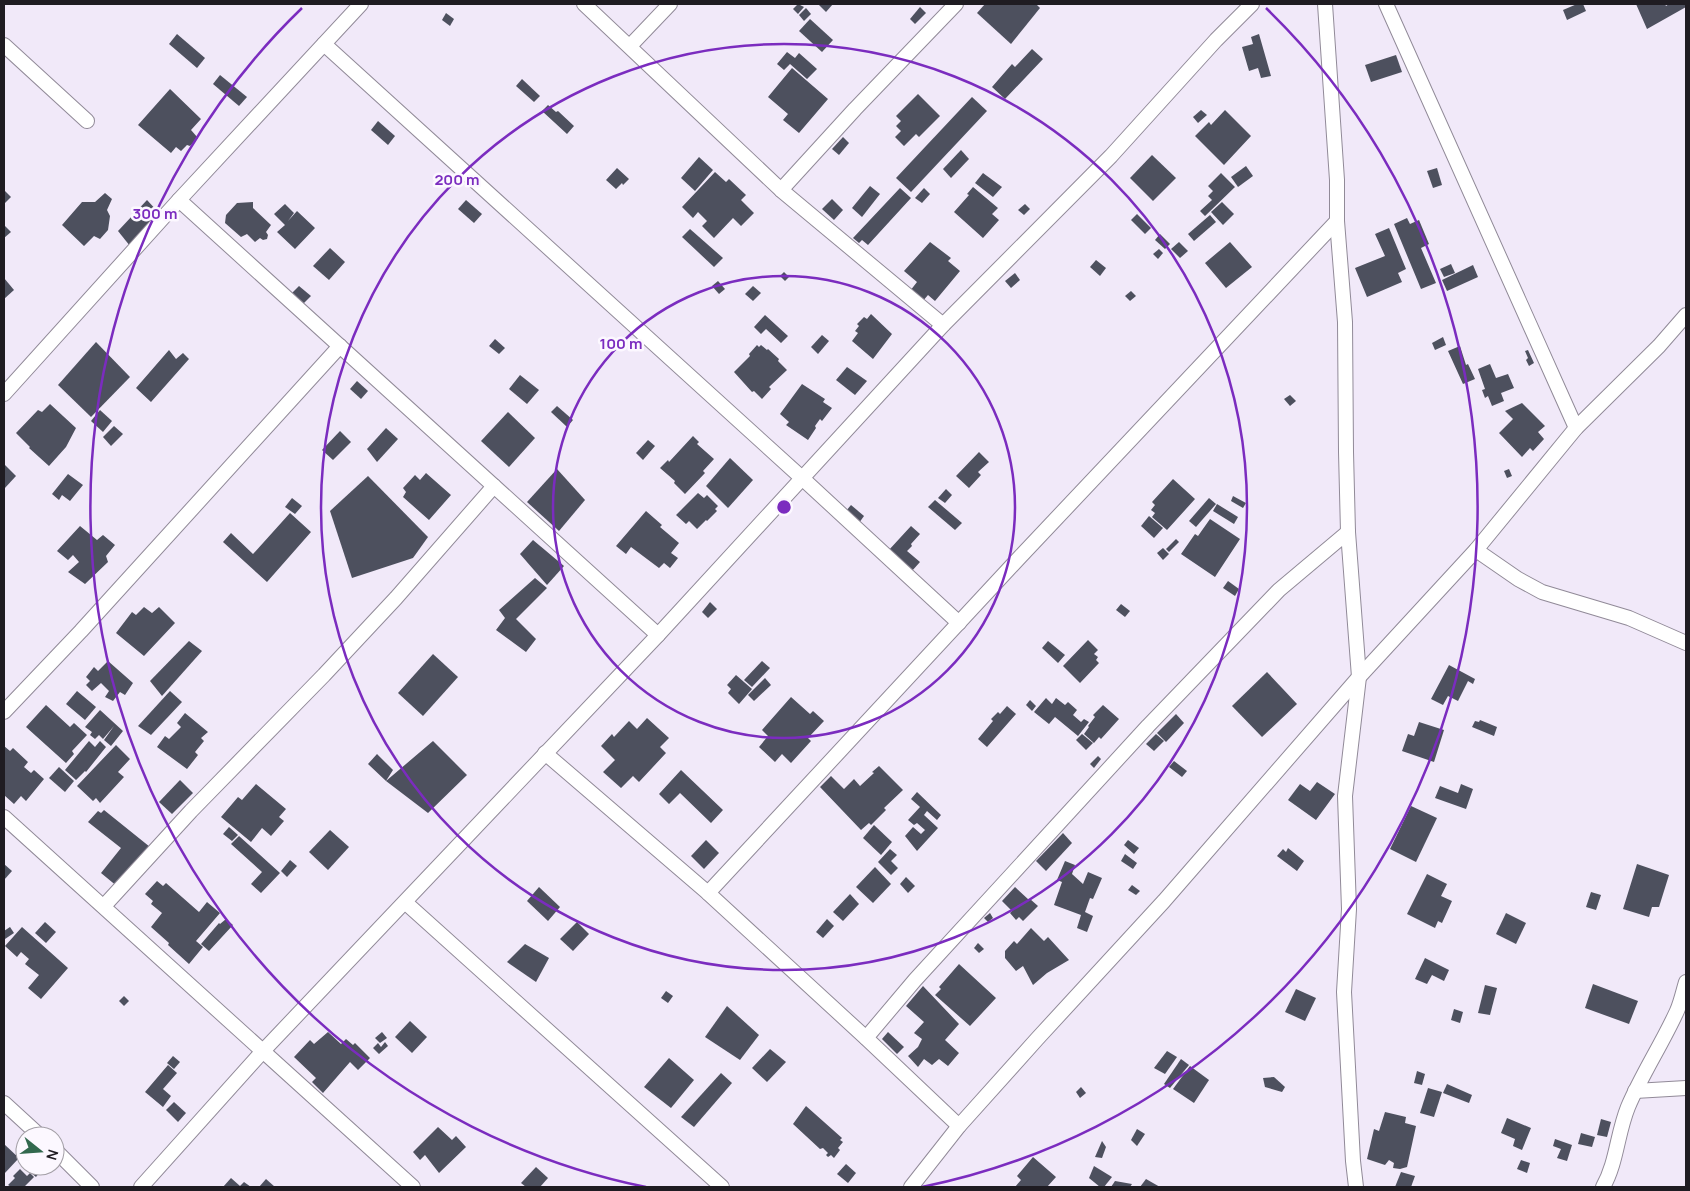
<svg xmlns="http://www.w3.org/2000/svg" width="1690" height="1191" viewBox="0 0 1690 1191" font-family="Manrope,sans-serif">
<rect width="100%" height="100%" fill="#f1e9f9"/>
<g fill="#4d505e">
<polygon points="798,4 804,7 798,14 793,9"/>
<polygon points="818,4 833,4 826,12"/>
<polygon points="985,4 1036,4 1040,8 1011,44 977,13"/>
<polygon points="1577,4 1583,4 1586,11 1567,20 1563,10"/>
<polygon points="1636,4 1665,4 1666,6 1669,4 1686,4 1686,7 1647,29"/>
<polygon points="920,7 926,13 915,24 910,19"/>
<polygon points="806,8 811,14 804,21 799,15"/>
<polygon points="446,13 454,19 450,26 442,20"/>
<polygon points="810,19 833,40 822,52 799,31"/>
<polygon points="177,34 205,58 197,68 169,44"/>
<polygon points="1259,34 1271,76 1261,78 1258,68 1249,71 1242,47 1253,44 1251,37"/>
<polygon points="1032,49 1043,59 1005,99 992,87 1012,64 1015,67"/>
<polygon points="787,52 795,58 799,53 817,69 807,79 790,64 784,70 777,64"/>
<polygon points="1396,55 1402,72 1371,82 1365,65"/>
<polygon points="792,68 828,99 799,133 783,120 788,114 768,97"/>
<polygon points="220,75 247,97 239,106 213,84"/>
<polygon points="522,79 540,96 534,102 516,86"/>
<polygon points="170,89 201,119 191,130 198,138 190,146 187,145 181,151 176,147 171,153 138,125"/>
<polygon points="918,94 940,116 919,137 916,134 904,146 895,137 901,131 896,126 901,121 896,116"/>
<polygon points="972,97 987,111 911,192 896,178"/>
<polygon points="548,105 556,112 558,111 574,126 567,134 542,111"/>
<polygon points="1201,110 1207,115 1198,123 1193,117"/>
<polygon points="1225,110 1251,136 1224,165 1195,136 1209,122 1211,125"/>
<polygon points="378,121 395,136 388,145 371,130"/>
<polygon points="843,137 849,143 839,155 832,149"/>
<polygon points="961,150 969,159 951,178 943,169"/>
<polygon points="1152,155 1176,178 1153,201 1130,178"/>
<polygon points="699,157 713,170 695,191 681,178"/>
<polygon points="1246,166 1253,176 1238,187 1231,177"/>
<polygon points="617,168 629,179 623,185 622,183 616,189 606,180"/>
<polygon points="1437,168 1442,185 1433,188 1427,171"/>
<polygon points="715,172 726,182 729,179 746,195 741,200 754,213 741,226 733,218 714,238 702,226 707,221 698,212 693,218 682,207"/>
<polygon points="983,173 1002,187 993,197 975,183"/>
<polygon points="1221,173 1235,187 1205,216 1200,211 1212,200 1208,196 1213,191 1208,186"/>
<polygon points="870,186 880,194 862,217 852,208"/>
<polygon points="973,187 998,208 992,214 999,220 983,238 954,212 969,195 967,194"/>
<polygon points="900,188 911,198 868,245 862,240 859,243 853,238"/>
<polygon points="924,188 930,194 922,203 915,198"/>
<polygon points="4,190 11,197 4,204"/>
<polygon points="105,193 112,199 107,210 110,216 108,230 100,239 94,236 84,246 62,225 82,202 95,202"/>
<polygon points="832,199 843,210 834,220 822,209"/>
<polygon points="147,200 159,213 130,246 118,231"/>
<polygon points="466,200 482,214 474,223 458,209"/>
<polygon points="253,202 253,208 271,225 266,232 268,235 267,239 263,240 260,238 255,242 247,234 241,237 225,223 226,215 237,203"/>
<polygon points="1222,202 1234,214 1223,225 1211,212"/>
<polygon points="285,204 294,213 288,221 297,211 315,228 295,249 277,232 285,225 274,214"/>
<polygon points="1025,204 1030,209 1024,215 1018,210"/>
<polygon points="1137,214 1151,228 1145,234 1131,220"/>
<polygon points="1210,215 1216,222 1194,241 1188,234"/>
<polygon points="1407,218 1410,224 1419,220 1429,244 1421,248 1436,283 1421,289 1394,224"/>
<polygon points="4,225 11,232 4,238"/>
<polygon points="1389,228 1406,269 1398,273 1402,282 1367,297 1355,268 1385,256 1375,234"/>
<polygon points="690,229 723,258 714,267 682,237"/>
<polygon points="1160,234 1170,244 1165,249 1155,240"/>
<polygon points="930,242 951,258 948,261 960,271 935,301 928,295 922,302 910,291 917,282 904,271"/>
<polygon points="1179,242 1188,251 1180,258 1171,249"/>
<polygon points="1230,242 1252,267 1226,288 1205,263"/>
<polygon points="330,248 345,262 329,280 313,266"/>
<polygon points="1159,249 1163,253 1158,259 1153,254"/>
<polygon points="1096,260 1106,268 1100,276 1090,267"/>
<polygon points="1451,264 1455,273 1444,277 1440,269"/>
<polygon points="1473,265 1478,277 1447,291 1442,280"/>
<polygon points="784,272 789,277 785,281 780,276"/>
<polygon points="1015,273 1020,280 1011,288 1005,281"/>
<polygon points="4,278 14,290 4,299"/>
<polygon points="718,281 725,289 719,294 712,286"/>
<polygon points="299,286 311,296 303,304 292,293"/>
<polygon points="753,286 761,293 753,301 745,294"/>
<polygon points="1131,291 1136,296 1130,301 1125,296"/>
<polygon points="871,314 892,334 873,359 852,341 858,333 855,331 859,326 857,324 864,317 867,319"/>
<polygon points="765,315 788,336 781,343 766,329 761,334 754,327"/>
<polygon points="822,335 829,341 818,354 811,347"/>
<polygon points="1443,337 1446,345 1435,350 1432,343"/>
<polygon points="495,339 505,348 499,354 489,346"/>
<polygon points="96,342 130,377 91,417 58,385"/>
<polygon points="757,345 759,347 761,345 767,350 768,349 779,359 778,361 787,370 769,387 771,389 762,399 754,391 752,392 734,372 750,356 749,354"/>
<polygon points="1460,346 1466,365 1468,364 1475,379 1463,384 1448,351"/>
<polygon points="169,350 176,359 183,353 189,359 151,402 136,388"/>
<polygon points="1528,350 1534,363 1529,366 1526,360 1528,358 1525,351"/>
<polygon points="1490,364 1496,378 1508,374 1514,388 1501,393 1504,401 1492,406 1488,396 1485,398 1482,390 1485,389 1478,369"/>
<polygon points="847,367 867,381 855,395 836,380"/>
<polygon points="520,375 539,390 527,404 509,389"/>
<polygon points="357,381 368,391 361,399 350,389"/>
<polygon points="802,384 825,399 823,402 832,408 822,421 820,419 815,426 816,428 808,440 786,425 789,422 780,414"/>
<polygon points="1290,395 1296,401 1290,406 1284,399"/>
<polygon points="1522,403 1545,426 1538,432 1544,439 1533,451 1530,448 1522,457 1499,433 1513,419 1505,411"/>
<polygon points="50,404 76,428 66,447 49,466 29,448 30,447 16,433 38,410 42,412"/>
<polygon points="557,406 573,420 567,427 551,412"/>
<polygon points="100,410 112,421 103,432 91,421"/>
<polygon points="508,412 535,438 509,467 481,441"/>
<polygon points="114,426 123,434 111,446 103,437"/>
<polygon points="386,428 398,439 377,462 367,449"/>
<polygon points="340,431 351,442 333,460 322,450"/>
<polygon points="693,436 699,442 697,444 714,459 703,471 705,473 685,494 674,483 675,481 660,468 668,460 669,462"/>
<polygon points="648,440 655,446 643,460 636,453"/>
<polygon points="979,452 989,462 978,472 981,475 969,488 956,476"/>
<polygon points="730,458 753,480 728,508 706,486"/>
<polygon points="4,464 16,476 4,489"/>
<polygon points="557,469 585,500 559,531 527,502"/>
<polygon points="1509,469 1512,476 1507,478 1504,471"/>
<polygon points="426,473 451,495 429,520 403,497 406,492 403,488 415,475 420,480"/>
<polygon points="68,474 83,485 70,501 62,495 59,500 52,494"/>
<polygon points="368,476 428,537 413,558 352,578 330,511"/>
<polygon points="1173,479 1195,499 1167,530 1152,517 1155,513 1151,510 1155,505 1152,502"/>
<polygon points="946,489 952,495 945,503 938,498"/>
<polygon points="698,493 704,498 707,495 718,506 715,509 717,511 707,521 706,520 697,529 689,521 686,524 676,515"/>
<polygon points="1233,496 1246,503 1243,508 1231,501"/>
<polygon points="292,498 302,506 295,514 285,507"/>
<polygon points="1209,498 1216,504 1196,527 1189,521"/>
<polygon points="935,500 962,523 955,530 928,507"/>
<polygon points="1217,504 1238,517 1234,524 1213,511"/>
<polygon points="851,505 864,516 859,523 846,511"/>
<polygon points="646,511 662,525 660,527 679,543 671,553 678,558 670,568 664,563 659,568 631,547 626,554 616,546"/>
<polygon points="290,513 311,532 267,582 223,542 231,533 253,554"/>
<polygon points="1149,516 1163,528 1154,538 1141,526"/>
<polygon points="1210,519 1240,539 1215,577 1181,554 1195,534 1198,536"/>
<polygon points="80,526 97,540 103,535 115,545 106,556 108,562 85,584 68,572 79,562 73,555 68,560 57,551"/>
<polygon points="911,526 920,534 911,544 912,546 907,551 920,562 911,572 888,551"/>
<polygon points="1176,539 1179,542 1169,552 1166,549"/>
<polygon points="533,540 564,566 547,585 520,554"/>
<polygon points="1163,548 1169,554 1163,560 1157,553"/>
<polygon points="535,578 547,588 516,619 536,639 526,652 496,630 505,618 499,610"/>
<polygon points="1228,581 1239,589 1235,596 1223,588"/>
<polygon points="710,602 717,609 708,618 702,612"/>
<polygon points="1121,604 1130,611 1125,617 1116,610"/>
<polygon points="144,607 152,613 159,607 175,623 144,656 116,633 132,612 136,615"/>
<polygon points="1088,640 1098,650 1094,654 1098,657 1096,660 1099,663 1080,683 1063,666"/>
<polygon points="189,641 202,651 162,696 150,681"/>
<polygon points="1048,641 1065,655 1058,663 1042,648"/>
<polygon points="433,654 458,677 423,716 398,693"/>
<polygon points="108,661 133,683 125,695 120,692 113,701 105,697 109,691 101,683 92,691 86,685 90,681 86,677 94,667 98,671"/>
<polygon points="762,661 770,668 752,687 744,680"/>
<polygon points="1449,665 1475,679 1473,684 1468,681 1458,701 1448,696 1443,705 1431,699"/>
<polygon points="1267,672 1297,704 1262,737 1232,706"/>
<polygon points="736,675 752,689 739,704 728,693 731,689 727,685"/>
<polygon points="765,678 771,685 754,701 748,695"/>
<polygon points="77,691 96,707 85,720 66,704"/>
<polygon points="170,691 182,702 151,735 138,726"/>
<polygon points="791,697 810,714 813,711 824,721 808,738 811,741 791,763 782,754 775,762 759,747 768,736 762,730"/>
<polygon points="1046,698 1052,704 1056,698 1065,705 1068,702 1077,710 1073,715 1081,722 1084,719 1089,722 1078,736 1055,717 1049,724 1034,712"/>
<polygon points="1030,700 1036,706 1032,711 1026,705"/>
<polygon points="46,705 70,727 74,723 87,735 72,751 74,754 66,763 26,727"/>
<polygon points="1103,705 1119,719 1101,739 1099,737 1094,743 1084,734 1089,727 1088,726 1095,717 1093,715"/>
<polygon points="1007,706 1016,714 987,747 978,739 993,721 991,719 998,712 1000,714"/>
<polygon points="100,710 123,731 111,746 104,740 114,726 103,739 99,735 95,739 90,735 92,732 85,727"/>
<polygon points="185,713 208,732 201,738 204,741 195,752 198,755 187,769 157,747 165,736 169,739 181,727 177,723"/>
<polygon points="1176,714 1184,723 1166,742 1157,733"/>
<polygon points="647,718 669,738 660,747 666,753 639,782 633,776 621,788 603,772 615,760 601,746 612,734 614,737 629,721 637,729"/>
<polygon points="1480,720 1497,727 1494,736 1472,727 1475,721 1479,722"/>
<polygon points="1419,722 1444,730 1434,762 1402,751 1408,734 1414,736"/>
<polygon points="1082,734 1093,743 1086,750 1076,740"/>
<polygon points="1156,734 1164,741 1154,751 1146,744"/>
<polygon points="89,741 95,747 100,741 106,747 86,772 85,771 76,780 65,770"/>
<polygon points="433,741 467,775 428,813 386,781 368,764 377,754 393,770 386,781"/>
<polygon points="116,745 130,759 118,772 124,777 100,803 96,798 93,801 77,786"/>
<polygon points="4,746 10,751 13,748 28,762 24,767 31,773 34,770 44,779 26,801 21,796 14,804 4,795"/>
<polygon points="1098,756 1101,759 1094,768 1090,764"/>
<polygon points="1174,761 1187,771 1182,777 1169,767"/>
<polygon points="879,766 903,790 884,808 886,810 871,825 869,823 861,830 820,787 831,776 844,789 854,779 860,786 874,773 872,772"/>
<polygon points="59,767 74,781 65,792 49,778"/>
<polygon points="681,770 723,810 711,823 680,793 669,804 659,794"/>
<polygon points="180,780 193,793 172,814 159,802"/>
<polygon points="1317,782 1335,794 1316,820 1288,800 1300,784 1310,791"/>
<polygon points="256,784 286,809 279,817 284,821 271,836 262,828 251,842 221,817 238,797 242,800"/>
<polygon points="1461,784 1473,789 1466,809 1435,798 1440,786 1458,793"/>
<polygon points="917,792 941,815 937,820 927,811 924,815 938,828 917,851 905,836 913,827 921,834 925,830 917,823 914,825 908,820 920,807 911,799"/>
<polygon points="1411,806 1437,818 1416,862 1390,849"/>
<polygon points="104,810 150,847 118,887 101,873 121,848 88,822 98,811 101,813"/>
<polygon points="874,825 892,842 881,855 863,838"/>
<polygon points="229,827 238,835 232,841 223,834"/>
<polygon points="330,830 349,847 328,870 309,852"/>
<polygon points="1063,833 1072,843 1046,871 1036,861"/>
<polygon points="239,836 280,873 261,893 251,884 262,872 231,844"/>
<polygon points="706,840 719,853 704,869 691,856"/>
<polygon points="1128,840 1139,848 1134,854 1124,845"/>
<polygon points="1288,848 1304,861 1297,871 1277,856 1283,849 1286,852"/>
<polygon points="890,849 897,855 891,861 898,868 891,875 878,862"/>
<polygon points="1125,854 1137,863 1133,869 1121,861"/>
<polygon points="290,860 297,866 287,877 281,871"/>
<polygon points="1065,861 1075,865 1072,874 1083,884 1088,872 1102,878 1093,899 1090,898 1085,912 1093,916 1087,932 1077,928 1081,915 1054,905 1062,882 1057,880"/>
<polygon points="4,864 12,871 4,880"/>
<polygon points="1637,864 1669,875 1659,907 1652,907 1649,917 1623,909"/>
<polygon points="875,867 891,884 873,903 856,887"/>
<polygon points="1427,874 1447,884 1441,896 1452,901 1442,923 1438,921 1435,928 1407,914"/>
<polygon points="906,877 915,886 908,893 900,884"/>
<polygon points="157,881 163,886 166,883 199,912 207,902 220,913 196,941 203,947 189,964 168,945 169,943 151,927 162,913 151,904 153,901 145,894"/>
<polygon points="1132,885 1140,891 1136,895 1128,890"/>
<polygon points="539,887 560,907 548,921 527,901"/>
<polygon points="1015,887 1029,900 1030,899 1038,906 1023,921 1019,917 1016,920 1010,913 1012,911 1002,901"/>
<polygon points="1591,892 1601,895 1596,910 1586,907"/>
<polygon points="850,894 859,904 843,921 833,912"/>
<polygon points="990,913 993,918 988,922 984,918"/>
<polygon points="1506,913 1526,923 1516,944 1496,934"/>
<polygon points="226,919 233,925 209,951 201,944 219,923 220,924"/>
<polygon points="827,919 834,926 823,938 816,932"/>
<polygon points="45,922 56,932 46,943 35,933"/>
<polygon points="577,922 589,934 573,951 560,939"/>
<polygon points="10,927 14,933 5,939 4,931"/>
<polygon points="22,927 68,968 41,999 28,988 39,975 25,964 29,959 21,952 17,957 5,946"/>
<polygon points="1031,928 1044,941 1048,937 1069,960 1047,973 1033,985 1023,966 1016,971 1005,958 1005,951 1014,941 1017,944"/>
<polygon points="978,943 984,949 979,953 974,948"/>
<polygon points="525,944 549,958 536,982 507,962"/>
<polygon points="1425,958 1449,970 1444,981 1432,975 1427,984 1415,979"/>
<polygon points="959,964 996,998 970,1026 935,995 941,989 939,987"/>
<polygon points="1593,984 1638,1001 1629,1024 1585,1008"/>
<polygon points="1485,985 1497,988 1490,1015 1478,1013"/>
<polygon points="923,986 959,1024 945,1040 959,1053 948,1066 939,1059 932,1065 924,1059 918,1067 908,1056 918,1047 922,1039 914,1033 924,1022 906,1006"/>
<polygon points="1296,989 1316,998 1305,1021 1285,1012"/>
<polygon points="666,991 673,996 668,1003 661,998"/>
<polygon points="124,996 129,1001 124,1006 119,1001"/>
<polygon points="727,1006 759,1035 740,1060 705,1037"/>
<polygon points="1454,1009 1463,1012 1460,1023 1451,1020"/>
<polygon points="410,1021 427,1037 412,1053 395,1037"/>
<polygon points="328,1032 341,1044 346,1039 353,1045 355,1043 370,1058 358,1070 350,1062 323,1093 312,1082 316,1078 294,1057 310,1040 314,1044"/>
<polygon points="382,1032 387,1038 380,1043 375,1038"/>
<polygon points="888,1032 904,1047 897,1054 882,1039"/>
<polygon points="385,1042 388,1046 379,1054 373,1048 378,1043 381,1047"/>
<polygon points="770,1049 786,1062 767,1082 752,1068"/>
<polygon points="1167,1051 1177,1057 1165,1074 1154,1068"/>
<polygon points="173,1056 180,1062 174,1069 167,1063"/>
<polygon points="669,1058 694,1080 671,1108 644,1087"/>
<polygon points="1181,1059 1189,1065 1170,1088 1164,1084"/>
<polygon points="168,1065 177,1073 163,1089 171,1096 163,1107 145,1092"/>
<polygon points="1190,1066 1209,1080 1194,1103 1173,1089"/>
<polygon points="1417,1071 1425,1074 1422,1085 1414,1083"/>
<polygon points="721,1073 732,1083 694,1127 681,1117"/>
<polygon points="1274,1077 1285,1087 1282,1092 1265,1087 1263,1078"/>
<polygon points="1447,1084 1472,1095 1469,1103 1443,1093"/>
<polygon points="1081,1087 1086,1093 1080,1098 1076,1092"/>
<polygon points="1428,1088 1442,1092 1434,1117 1420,1113"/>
<polygon points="174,1102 186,1113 178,1122 166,1110"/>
<polygon points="806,1106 842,1138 840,1140 843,1142 838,1148 840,1150 834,1158 831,1155 828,1157 826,1155 828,1153 823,1148 820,1149 793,1124"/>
<polygon points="1385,1112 1406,1117 1405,1123 1416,1126 1407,1167 1400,1169 1393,1168 1394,1163 1389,1160 1385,1165 1367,1159 1374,1129 1379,1131"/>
<polygon points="1507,1118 1531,1128 1522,1150 1513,1146 1515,1139 1501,1133"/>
<polygon points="1601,1119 1611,1122 1607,1137 1597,1135"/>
<polygon points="438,1127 452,1140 456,1136 466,1147 439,1173 425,1155 420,1160 413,1152"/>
<polygon points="1137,1129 1145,1134 1137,1146 1131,1140"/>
<polygon points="1581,1133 1595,1137 1592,1147 1578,1144"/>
<polygon points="1555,1139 1572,1145 1567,1161 1557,1158 1561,1149 1553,1146"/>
<polygon points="1102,1141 1106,1147 1102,1158 1095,1157"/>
<polygon points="4,1144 19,1158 4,1174"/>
<polygon points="1033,1157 1056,1177 1047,1187 1015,1187 1021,1180 1017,1176"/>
<polygon points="1521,1160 1530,1163 1527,1173 1517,1169"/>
<polygon points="846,1164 856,1173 848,1183 837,1174"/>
<polygon points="23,1166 38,1166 42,1169 36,1177"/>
<polygon points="1094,1166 1112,1177 1104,1187 1100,1187 1089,1178"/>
<polygon points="536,1167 548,1178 540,1187 526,1187 521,1183"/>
<polygon points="20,1169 27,1176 30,1173 34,1177 24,1187 11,1187 8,1185 15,1178 13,1176"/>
<polygon points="1401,1172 1415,1176 1411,1187 1395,1187"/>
<polygon points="231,1178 240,1186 244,1182 251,1187 223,1187"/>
<polygon points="266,1179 275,1187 259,1187"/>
<polygon points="1146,1179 1160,1187 1140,1187"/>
<polygon points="1115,1181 1132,1184 1130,1187 1111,1187"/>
</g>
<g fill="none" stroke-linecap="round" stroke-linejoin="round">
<defs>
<g id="street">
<polyline points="584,4 781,190 943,325"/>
<polyline points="1325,4 1337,180 1337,221 1345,322 1346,452 1348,532 1359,677 1345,796 1349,909 1344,992 1353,1161 1356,1187"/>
<polyline points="1386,4 1576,428"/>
<polyline points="324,44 802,478 959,623"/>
<polyline points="4,45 87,121"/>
<polyline points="630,46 670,4"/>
<polyline points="781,190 855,109 956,4"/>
<polyline points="179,200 658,635"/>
<polyline points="4,394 179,200 361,4"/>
<polyline points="1476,550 1518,579 1542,592 1629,618 1686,643"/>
<polyline points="4,712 81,631 340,346"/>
<polyline points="545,753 708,893 866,1038 959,1126"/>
<polyline points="4,817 413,1187"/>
<polyline points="708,893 1019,558 1337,221"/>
<polyline points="406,903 722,1187"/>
<polyline points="104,906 191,811 324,675 396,598 494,486"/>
<polyline points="866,1038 915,980 1148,726 1279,590 1348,532"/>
<polyline points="1635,1091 1686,1088"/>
<polyline points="4,1103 40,1136"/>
<polyline points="55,1150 92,1187"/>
<polyline points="141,1187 263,1051 658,635 943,325 1111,156 1216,40 1252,4"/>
<polyline points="911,1187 959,1126 1037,1039 1164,901 1359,677 1476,550 1576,428 1659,346 1686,315"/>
<path d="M1603,1187C1617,1162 1617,1134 1628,1107C1642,1074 1662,1044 1677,1011C1681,1002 1683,992 1686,982"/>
</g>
</defs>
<use href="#street" stroke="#918a98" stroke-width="16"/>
<use href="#street" stroke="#fff" stroke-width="14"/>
</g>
<g fill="none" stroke="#7b2cbf" stroke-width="2.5">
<circle cx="784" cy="507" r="231"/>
<circle cx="784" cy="507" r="463"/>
<path d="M646 1187A694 694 0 0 1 302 8M1266 8A694 694 0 0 1 922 1187"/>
</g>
<circle cx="784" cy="507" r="8" fill="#7b2cbf" stroke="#fcf8ff" stroke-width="2.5"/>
<g font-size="15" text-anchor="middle" font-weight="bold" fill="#7b2cbf" stroke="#fcf8ff" stroke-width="5" stroke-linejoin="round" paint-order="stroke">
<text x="457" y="185">200 m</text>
<text x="155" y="219">300 m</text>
<text x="621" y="349">100 m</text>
</g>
<rect width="1690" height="1191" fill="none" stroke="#1f1c22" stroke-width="10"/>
<g transform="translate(40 1151) rotate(107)"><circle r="24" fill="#fcf8ff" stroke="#a4a0a7"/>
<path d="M0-4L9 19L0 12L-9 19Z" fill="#32684e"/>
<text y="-8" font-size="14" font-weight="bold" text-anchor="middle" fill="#1f1c22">N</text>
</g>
</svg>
